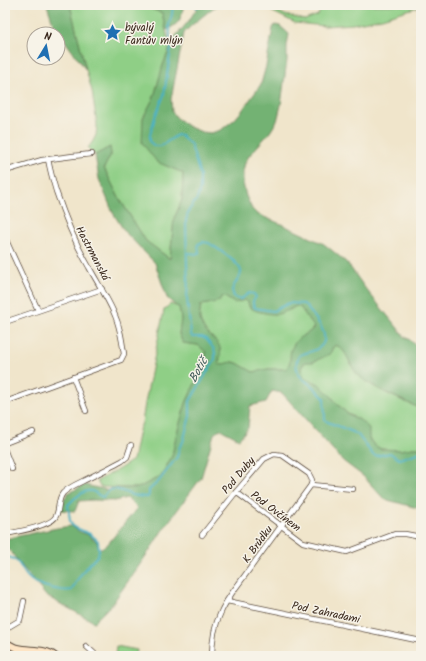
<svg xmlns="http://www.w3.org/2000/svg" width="426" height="661" viewBox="0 0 426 661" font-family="Kalam,sans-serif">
<rect width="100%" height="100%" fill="#f7f3e8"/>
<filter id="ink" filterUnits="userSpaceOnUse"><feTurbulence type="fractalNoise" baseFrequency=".025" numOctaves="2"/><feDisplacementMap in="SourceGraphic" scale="8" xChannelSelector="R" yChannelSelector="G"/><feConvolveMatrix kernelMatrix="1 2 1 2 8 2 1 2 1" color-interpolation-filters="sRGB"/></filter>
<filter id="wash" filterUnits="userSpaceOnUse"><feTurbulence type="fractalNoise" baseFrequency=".012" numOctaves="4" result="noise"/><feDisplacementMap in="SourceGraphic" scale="16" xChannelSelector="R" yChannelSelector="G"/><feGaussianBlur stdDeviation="0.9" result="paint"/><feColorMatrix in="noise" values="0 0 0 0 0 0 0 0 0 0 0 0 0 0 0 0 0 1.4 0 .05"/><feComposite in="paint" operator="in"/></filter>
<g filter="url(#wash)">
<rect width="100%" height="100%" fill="#f0e5cb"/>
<g fill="#8fcf86" stroke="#657c52">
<polygon points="70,5 139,5 146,7 162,13 170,48 163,65 154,97 143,118 158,162 183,173 182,200 174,219 170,259 146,241 119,198 104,168 111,154 110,147 95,155 88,148 93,141 96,135 97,125 92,91 86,70"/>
<polygon points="267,5 285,15 305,20 318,15 323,5 421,5 421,6 382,18 353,24 325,26 295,23 271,11"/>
<path d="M221,297H225C229,301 239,302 245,300L248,301L249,307L290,310L296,306L300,307L314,326C311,334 300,335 295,343C294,345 292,348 291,351C290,357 291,364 286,369H268L253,372L237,363L232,362L219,365L218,364L220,359L212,337L205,331L199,319L201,305L208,304Z"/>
<polygon points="170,304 179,307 181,319 179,334 183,343 198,345 206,352 207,363 198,377 186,403 176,436 172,456 161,476 138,488 100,487 97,481 119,469 133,460 139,430 142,423 145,403 164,310"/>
<path d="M336,345C348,350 349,366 358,375C373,389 402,400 421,409V448H412L401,450L381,449L374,445L369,439L360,420L348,414L337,404L331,396L319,384L303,377L301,368L305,362L330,354L333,347Z"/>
<polygon points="116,646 137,650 136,656 115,656"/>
</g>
<g fill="#73b273" stroke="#576e48" fill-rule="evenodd">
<polygon points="47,5 70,5 86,70 54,26"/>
<path d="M139,5H184C180,20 181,23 166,30L162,13L146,7Z"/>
<path d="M198,5H220L213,8L192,25L184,33L171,99L172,112L178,119L189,127L202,132L211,133L221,130L235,119L241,112L257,90L261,84L266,66L273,28L275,25L280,26L289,34L287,45V60L281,105L277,121L270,132L249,156L245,163L243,171V183L246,196L252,209L257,214L281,224L324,244L339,256L348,264L365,288L405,337L409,339L413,343L421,348V409C401,399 374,389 358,375C349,366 348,350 336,345L333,347L330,354L313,362H305L301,368L304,377L319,384L331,396L337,404L348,414L360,420L369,428V439L374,445L381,449L401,450L412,448H421V509L384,499L363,476L343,461L282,393L272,391L266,402L250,406L248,428L239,439L220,429L214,434L201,478L162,531L148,553L112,604L94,622L46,596L5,545V539L57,528L71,526L80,532L89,535L97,542L99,549L107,545L137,508L127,498L114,501L94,500L79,501L75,511L60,510L63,501L68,493L85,485L107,490L114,488H138L161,476L172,456L176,436L186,403L196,381L200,376V373L206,363V352L198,345L183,343L179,334L181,319L179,307L176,306L167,298L155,263L125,232L113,213L99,179L95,155L110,147L111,154L104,168L119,198L146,241L170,259L174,219L182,200L183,173L157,162L142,143L143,118L154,97L163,65L174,38L188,22L197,8ZM221,297H225L234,303L245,300L248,302C248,303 249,306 250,307C254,312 272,315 278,314C284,313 291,309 296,306L300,307L314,327C311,333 301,335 296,341C295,343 292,347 291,350C289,357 292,362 286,369H268L253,372L237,363L232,362L219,365L218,364C220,358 222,351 219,345C217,342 213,338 210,336C200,326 198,319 201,305L208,304L220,301Z"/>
</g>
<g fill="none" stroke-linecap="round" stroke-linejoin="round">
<g stroke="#46b1c4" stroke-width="2">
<polyline points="196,7 201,5"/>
<path d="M188,253L198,254L199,253L198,244L203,242L209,243C216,248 243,264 241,273C239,279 234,284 232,290L234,297C241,302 243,297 249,293L254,294L256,297L253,301V304L255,308L273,311L289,303L304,304C311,313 334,336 320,347C314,352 307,352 300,355C295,361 296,369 300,376C303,380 309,383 312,386C317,390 320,394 324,398L325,420L328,422L353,432L358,435L373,455L376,456L390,453L399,459L421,452"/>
<path d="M5,557C21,557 20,571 30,579C37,586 63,592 72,590L76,582L84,570L98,555L99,550L98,541L96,539L90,534L76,528L72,525L70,521L68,505C73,499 86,487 94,492C98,494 98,496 103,497C105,495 107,491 110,490C116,487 126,493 132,495C137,496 143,497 148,497L149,494V490L159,481L177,457L180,446L183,442L190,416V401L215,359V353L214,349L206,339L202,337H192L191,334L187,299L188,278L187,265L186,220L189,210L197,199L200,189V175L191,145L182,136L177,135L161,146H155L152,144L150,141V135L155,117L164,95L171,48L169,25L172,14L173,5"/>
</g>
</g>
</g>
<g filter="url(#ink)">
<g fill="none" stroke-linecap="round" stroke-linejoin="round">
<defs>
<g id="street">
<polyline points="5,171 42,160 73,156 92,154"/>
<polyline points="5,238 38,310"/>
<polyline points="5,322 102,289"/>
<polyline points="73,377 86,411"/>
<path d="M5,402L121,360L124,354C122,340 120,326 114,313C107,297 97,282 89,267C75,243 65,218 56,191C53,181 50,170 48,159"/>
<polyline points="5,443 33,432"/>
<polyline points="5,451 12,469"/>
<polyline points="236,492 303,542 347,552 395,534 405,534 421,537"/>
<path d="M5,534C16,532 52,526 56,516C60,509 57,500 63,493C69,487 79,483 87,479C99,473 111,467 122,461L127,457L131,445"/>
<polyline points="202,535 236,492 264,459 274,454 282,455 309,474 312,480 311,485"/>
<polyline points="227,601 421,641"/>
<polyline points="5,629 20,620 24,601"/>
<polyline points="86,646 97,656"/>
<path d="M212,656C212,641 214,626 221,612C224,605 228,599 232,593L311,485L353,489"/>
</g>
<path id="secondary" d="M5,642C9,644 13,647 17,648C29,651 45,648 55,656"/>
</defs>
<use href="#street" stroke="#564638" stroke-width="6"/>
<use href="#secondary" stroke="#564638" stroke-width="8"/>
<use href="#street" stroke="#fff" stroke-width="4.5"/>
<use href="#secondary" stroke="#fee5c5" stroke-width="6"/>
</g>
</g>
<defs>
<symbol id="sight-bare" viewBox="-9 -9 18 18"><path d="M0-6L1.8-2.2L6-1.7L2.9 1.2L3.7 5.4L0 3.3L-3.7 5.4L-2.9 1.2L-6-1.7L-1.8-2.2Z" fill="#1f6fb2" stroke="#f7f3e8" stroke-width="2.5" paint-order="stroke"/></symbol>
</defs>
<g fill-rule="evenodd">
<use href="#sight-bare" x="100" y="20" width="25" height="25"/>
</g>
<g text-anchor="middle" stroke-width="3" stroke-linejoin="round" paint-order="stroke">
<g font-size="11" fill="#3b2a1e" stroke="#f7f3e8" text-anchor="start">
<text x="125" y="31">bývalý<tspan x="125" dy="13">Fantův mlýn</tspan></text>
</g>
<g font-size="11" fill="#3b2a1e" stroke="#f7f3e8">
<text transform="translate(93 253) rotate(62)" y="4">Hastrmanská</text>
<text transform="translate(238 475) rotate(-50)" y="4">Pod Duby</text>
<text transform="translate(276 511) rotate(37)" y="4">Pod Ovčínem</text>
<text transform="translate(257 544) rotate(-54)" y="4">K Brůdku</text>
<text transform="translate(326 612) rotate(12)" y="4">Pod Zahradami</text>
</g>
<g font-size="12" font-style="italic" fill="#3f5958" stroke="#f7f3e8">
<text transform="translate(198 370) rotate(-61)" y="4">Botič</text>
</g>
</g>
<rect width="426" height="661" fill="none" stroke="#f7f3e8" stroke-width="20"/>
<g transform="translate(46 46) rotate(10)"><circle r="19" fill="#f7f3e8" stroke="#aca397"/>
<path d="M0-3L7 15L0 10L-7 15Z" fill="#1f6fb2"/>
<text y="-6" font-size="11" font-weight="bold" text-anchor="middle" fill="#3b2a1e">N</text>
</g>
</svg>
